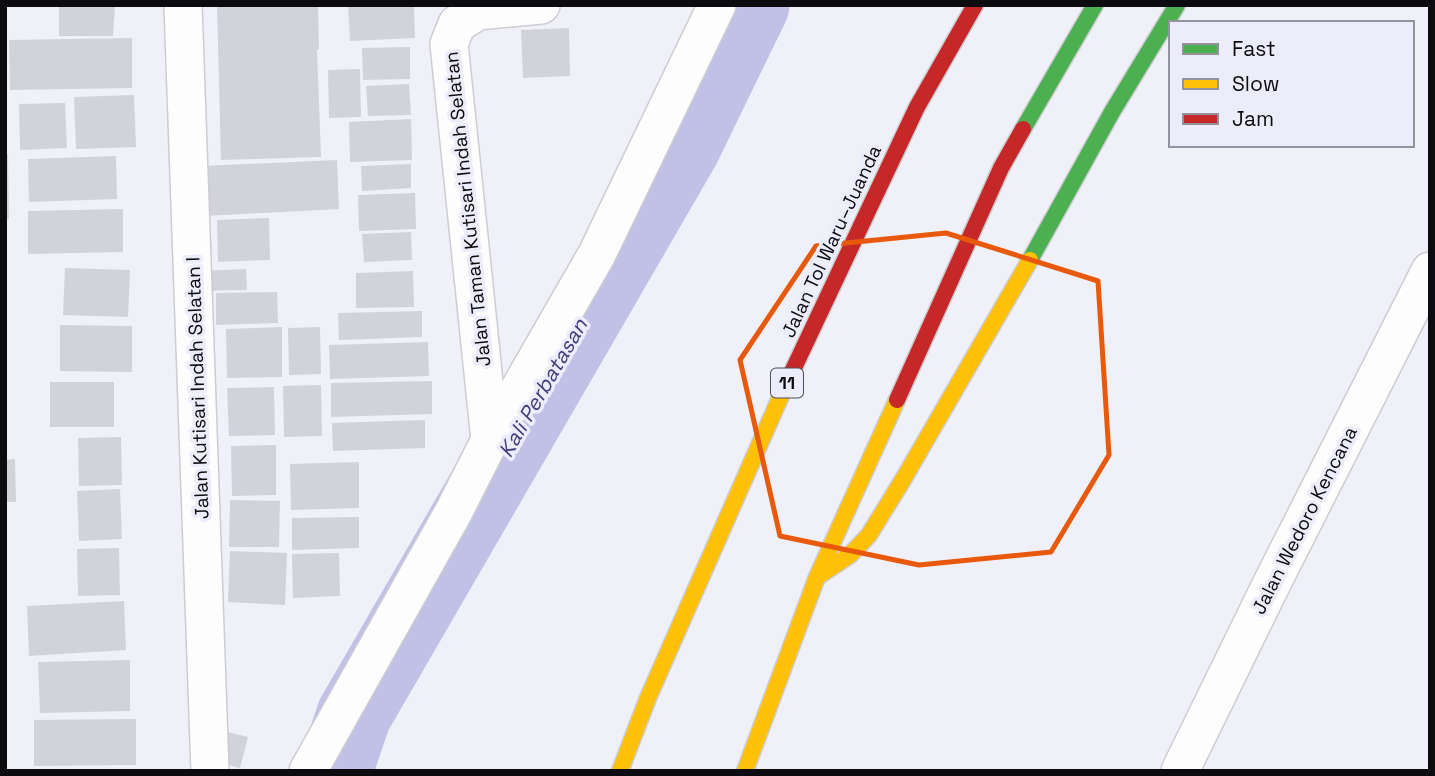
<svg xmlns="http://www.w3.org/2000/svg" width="1435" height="776" viewBox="0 0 1435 776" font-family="'Space Grotesk',sans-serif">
<rect width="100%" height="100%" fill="#f0f0f8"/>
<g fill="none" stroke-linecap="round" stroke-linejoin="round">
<polyline stroke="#c1c0e7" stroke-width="75" points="335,771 354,715 683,147 752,5"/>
</g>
<g fill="#d2d2d9">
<polygon points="59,5 115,5 113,36 59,36"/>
<polygon points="217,5 318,5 319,49 317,50 321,157 221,160"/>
<polygon points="348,5 414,5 415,38 350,41"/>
<polygon points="569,28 570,76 523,78 521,30"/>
<polygon points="132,38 132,88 10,90 9,40"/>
<polygon points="410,47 410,79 363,80 362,48"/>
<polygon points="360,69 361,117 329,118 328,70"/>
<polygon points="409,84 411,115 368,116 366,86"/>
<polygon points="134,95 136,147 76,149 74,97"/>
<polygon points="65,103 67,148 20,150 19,104"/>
<polygon points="411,119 412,160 350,162 349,122"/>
<polygon points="5,154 8,154 9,219 5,219"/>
<polygon points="116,156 117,199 29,202 28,159"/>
<polygon points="337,160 339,209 204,216 202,166"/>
<polygon points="411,164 411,188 362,191 361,166"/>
<polygon points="415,193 416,229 359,231 358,195"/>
<polygon points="123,209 123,252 28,254 28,211"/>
<polygon points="269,218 270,260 218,262 217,220"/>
<polygon points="411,232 412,260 364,262 362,234"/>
<polygon points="65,268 130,270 128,317 63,315"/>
<polygon points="246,269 247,290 199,291 199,271"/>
<polygon points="413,271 414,307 356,308 356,273"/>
<polygon points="277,292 278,323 216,325 216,293"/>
<polygon points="422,311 422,337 339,340 338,313"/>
<polygon points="60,325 132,326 132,372 60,371"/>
<polygon points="282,327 282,377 227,378 226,329"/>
<polygon points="320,327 321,374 289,375 288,328"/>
<polygon points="428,342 429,376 330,379 329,345"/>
<polygon points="432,381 432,414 331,417 331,383"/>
<rect x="50" y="382" width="64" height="45"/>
<polygon points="321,385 322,436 284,437 283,386"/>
<polygon points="274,387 275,435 229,436 227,388"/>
<polygon points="425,420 425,448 333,451 332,423"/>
<polygon points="121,437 122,485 79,486 78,438"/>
<polygon points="276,445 276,495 232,496 231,446"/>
<polygon points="15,459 16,502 5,502 5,460"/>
<polygon points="359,462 359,508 291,510 290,464"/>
<polygon points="120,489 122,539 79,541 77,491"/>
<polygon points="230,500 280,501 279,547 229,547"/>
<polygon points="359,517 359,548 292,550 292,518"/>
<polygon points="119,548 120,595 78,596 77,549"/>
<polygon points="230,551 287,553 285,605 228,602"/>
<polygon points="339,553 340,596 293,598 292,554"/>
<polygon points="124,601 126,650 29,656 27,606"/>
<polygon points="130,660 130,711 40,713 38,662"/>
<polygon points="136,719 136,765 34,766 34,720"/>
<polygon points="228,732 248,737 240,768 220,763"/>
</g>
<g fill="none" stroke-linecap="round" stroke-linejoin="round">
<defs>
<g id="street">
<polyline points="183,5 210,771"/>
<polyline points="490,440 449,44 457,24 478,11 541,5"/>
<polyline points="308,771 453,513 490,440 597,254 717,5"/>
<polyline points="1180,771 1271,585 1430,271"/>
</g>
<g id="fast">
<polyline points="1023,129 1095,5"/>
<polyline points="1030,260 1112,112 1177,5"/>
</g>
<g id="slow">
<polyline points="820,575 850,555 869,535 904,478 1030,260"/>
<polyline points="620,771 648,698 784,389"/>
<polyline points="745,771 817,577 897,400"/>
</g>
<g id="jam">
<polyline points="784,389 917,107 975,5"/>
<polyline points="897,400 1001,168 1023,129"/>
</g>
</defs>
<use href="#street" stroke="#ccccd3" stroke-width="40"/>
<use href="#fast" stroke="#ccccd3" stroke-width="19"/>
<use href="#slow" stroke="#ccccd3" stroke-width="19"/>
<use href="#jam" stroke="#ccccd3" stroke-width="19"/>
<use href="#street" stroke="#fdfdfe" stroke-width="37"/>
<use href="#fast" stroke="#4caf50" stroke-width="16"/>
<use href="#slow" stroke="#ffc107" stroke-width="16"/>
<use href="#jam" stroke="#c62828" stroke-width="16"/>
</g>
<path fill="none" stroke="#e8590c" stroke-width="5" stroke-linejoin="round" d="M946,233L1098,281L1109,455L1051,552L919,565L780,536L740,360L816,246Z"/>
<g text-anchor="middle" stroke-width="7" stroke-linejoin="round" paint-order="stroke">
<rect fill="#ececfb" stroke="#4e4e56" stroke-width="2" x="771" y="368.5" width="32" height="29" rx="5"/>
<g font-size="18" font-weight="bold" fill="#0b0b10">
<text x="787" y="389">11</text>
</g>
<g font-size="19" fill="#0b0b10" stroke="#ececfb">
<text transform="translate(467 209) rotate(-96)" y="7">Jalan Taman Kutisari Indah Selatan</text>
<text transform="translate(831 241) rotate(-65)" y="7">Jalan Tol Waru–Juanda</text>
<text transform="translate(197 388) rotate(-92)" y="7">Jalan Kutisari Indah Selatan I</text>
<text transform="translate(1304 520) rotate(-63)" y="7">Jalan Wedoro Kencana</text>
</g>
<g font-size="21" font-style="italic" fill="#433c7c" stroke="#ececfb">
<text transform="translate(543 388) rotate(-60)" y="7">Kali Perbatasan</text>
</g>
</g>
<rect width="1435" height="776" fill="none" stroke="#0b0b10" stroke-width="14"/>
<rect x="1169" y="21" width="245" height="126" fill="#ececfb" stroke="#92929d" stroke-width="2"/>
<rect x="1183" y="44" width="35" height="10" fill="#4caf50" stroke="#92929d" stroke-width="2"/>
<text x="1232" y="56" font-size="21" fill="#0b0b10">Fast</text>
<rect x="1183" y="79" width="35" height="10" fill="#ffc107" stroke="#92929d" stroke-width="2"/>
<text x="1232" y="91" font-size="21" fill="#0b0b10">Slow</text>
<rect x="1183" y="114" width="35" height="10" fill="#c62828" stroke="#92929d" stroke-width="2"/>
<text x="1232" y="126" font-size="21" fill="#0b0b10">Jam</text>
</svg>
